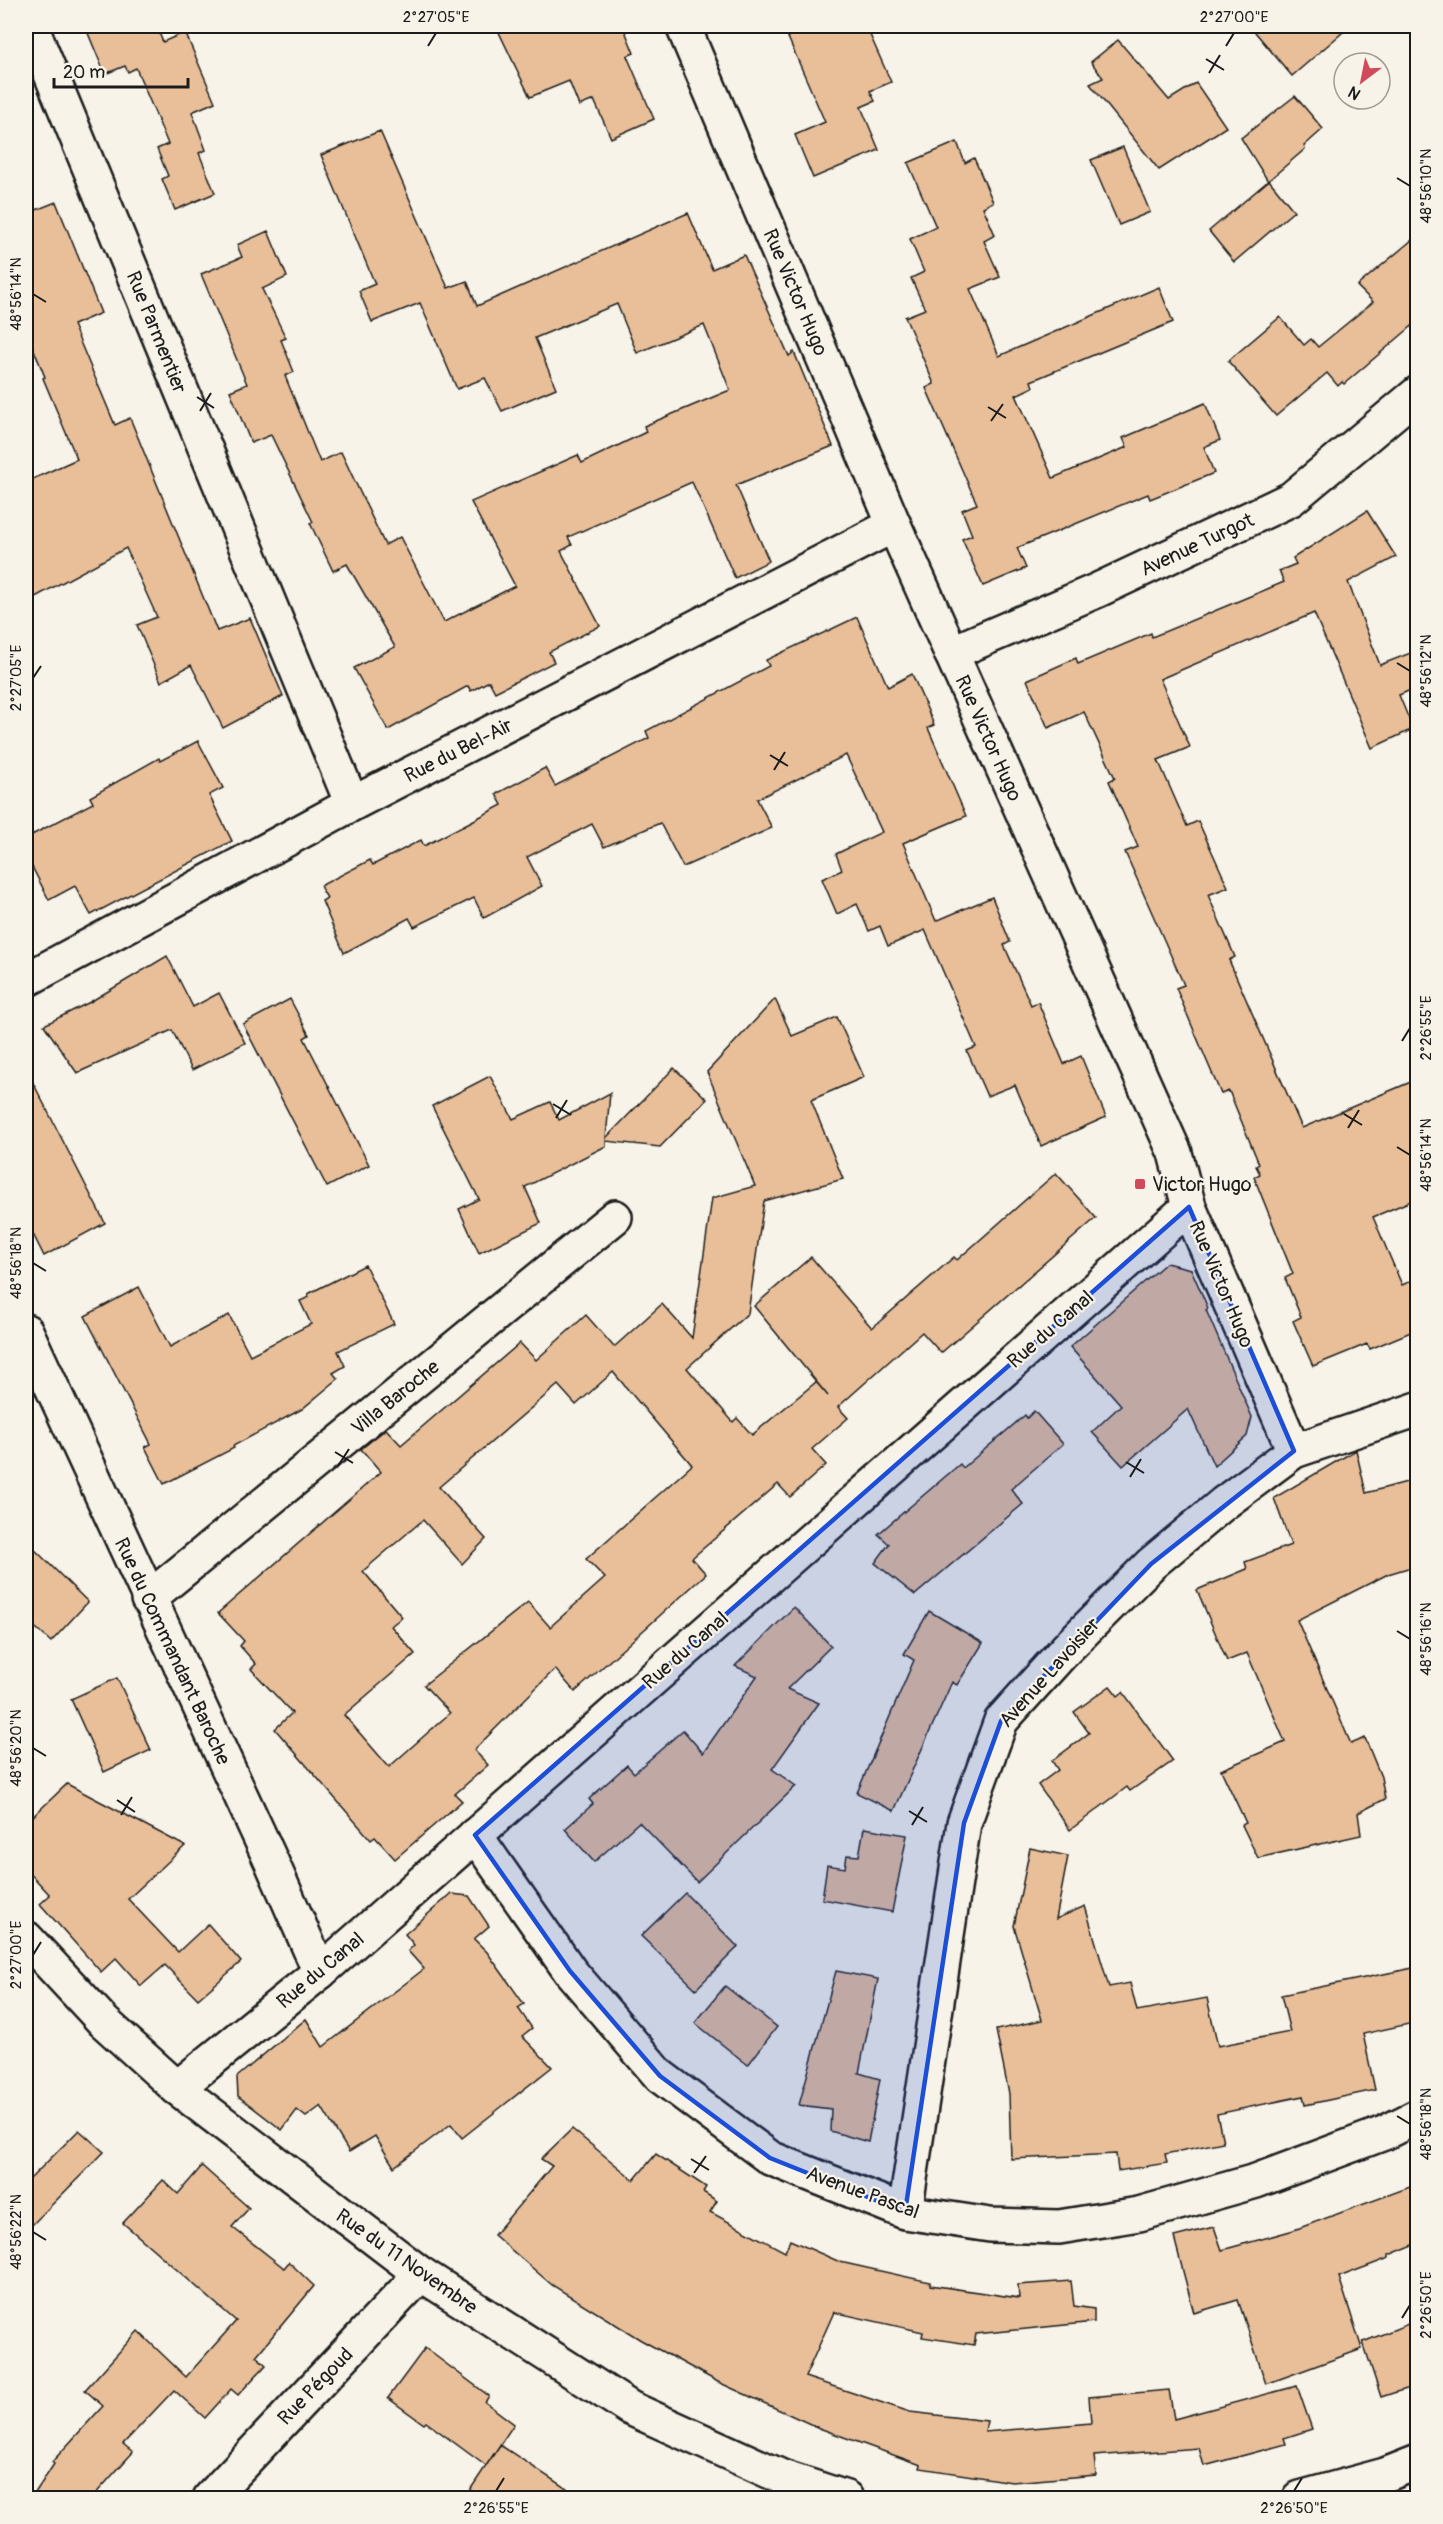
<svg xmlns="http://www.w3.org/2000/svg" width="1443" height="2524" viewBox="0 0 1443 2524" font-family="Pangolin,sans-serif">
<rect width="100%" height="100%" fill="#f7f3e8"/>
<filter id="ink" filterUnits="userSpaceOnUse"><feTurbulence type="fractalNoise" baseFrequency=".0167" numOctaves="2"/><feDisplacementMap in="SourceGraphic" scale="12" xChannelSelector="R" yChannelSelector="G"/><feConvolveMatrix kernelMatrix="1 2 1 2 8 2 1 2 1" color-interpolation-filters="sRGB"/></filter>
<g filter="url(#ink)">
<g fill="#e9bf99" stroke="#1c1c1c" stroke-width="1.5" fill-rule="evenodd">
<polygon points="85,26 156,26 163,42 185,32 215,102 192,112 206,150 199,153 215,193 175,210 162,179 168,176 157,149 168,144 136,68 128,72 125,66 105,74"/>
<polygon points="496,26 623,26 634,53 627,56 654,119 611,138 594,100 579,106 569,81 530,97"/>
<polygon points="783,26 866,26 891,82 870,91 875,101 861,107 879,150 813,178 795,135 825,122"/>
<polygon points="1250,26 1350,26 1292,76"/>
<polygon points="1118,40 1169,100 1196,83 1226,127 1159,170 1090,84 1103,78 1091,62"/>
<polygon points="1295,96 1323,129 1304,146 1305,149 1269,180 1294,211 1234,262 1209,231 1268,181 1241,138"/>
<polygon points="380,131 448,288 467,281 477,306 688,213 712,269 744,255 789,356 794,352 833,446 736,485 769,561 735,578 692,482 568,537 572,545 561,551 600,626 549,652 554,662 495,692 489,681 471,691 468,686 388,730 354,668 395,647 347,564 333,571 310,523 313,522 271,435 251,443 230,391 247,384 201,274 242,257 237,245 268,231 287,277 262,289 286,338 281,340 294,372 285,376 320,462 341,452 385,545 400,537 444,622 515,586 471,502 578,455 582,463 646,432 644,426 730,390 704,325 637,353 617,304 535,338 556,388 502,411 485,378 457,389 420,303 372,322 359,291 375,284 321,155"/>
<polygon points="957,142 965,163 974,158 993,202 983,207 995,235 984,241 1000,277 970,289 999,356 1159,287 1173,322 1031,381 1033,387 1016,395 1053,478 1127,447 1123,438 1205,403 1220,440 1204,447 1214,473 1150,499 1148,494 1017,548 1026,568 983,586 962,539 972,535 962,510 977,504 926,388 934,384 905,317 925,309 911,278 924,272 910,239 936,227 908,163"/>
<polygon points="1123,147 1150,212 1119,225 1091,160"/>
<polygon points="56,202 101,313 73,325 115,425 130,418 217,631 250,618 283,696 223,728 191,665 161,682 137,625 157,617 126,548 26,602 26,482 77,459 43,378 45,377 26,330 26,214"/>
<polygon points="1418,235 1418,321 1344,384 1342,382 1338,386 1327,373 1276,416 1228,361 1280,317 1304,345 1311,339 1318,347 1373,302 1357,286"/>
<polygon points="1367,511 1396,557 1348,582 1380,665 1418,650 1418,687 1399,695 1413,729 1372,748 1314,613 1160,679 1190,747 1158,760 1187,826 1198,821 1228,887 1208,895 1235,957 1229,960 1302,1128 1418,1079 1418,1198 1373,1217 1402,1285 1418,1278 1418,1329 1370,1349 1367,1344 1313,1366 1293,1321 1301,1317 1285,1278 1293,1274 1254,1177 1260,1174 1256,1166 1259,1164 1229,1091 1221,1094 1203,1052 1176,988 1184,985 1125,852 1138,847 1109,781 1115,778 1084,712 1048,728 1027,680 1076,658 1078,664 1151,633 1152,637 1284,582 1279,571 1296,564 1293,558"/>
<polygon points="857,617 888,687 912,674 934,725 928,728 966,816 903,843 936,921 992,897 1010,942 1004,945 1031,1005 1038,1002 1064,1064 1081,1056 1106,1117 1041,1146 1015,1085 987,1096 967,1051 976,1047 925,930 888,946 880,926 869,931 857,904 837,914 822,879 842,870 836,854 882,832 846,755 757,799 772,828 683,867 660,823 604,847 592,824 527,857 542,886 484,918 474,898 414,927 409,918 344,953 322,901 327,898 320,886 370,860 373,865 421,840 424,846 472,821 502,805 496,794 545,768 555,786 649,738 646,731 769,666 766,660"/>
<polygon points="198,741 223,788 209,795 232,841 91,915 75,886 49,900 26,855 26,838 93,803 90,797 159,758 160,761"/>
<polygon points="167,956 193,1007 219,993 245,1043 192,1070 172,1030 77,1073 44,1025 90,1002"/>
<polygon points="290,999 309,1035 304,1038 369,1165 327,1187 243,1024"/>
<path d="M775,999L792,1036L837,1017L864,1077L811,1100L843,1179L764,1201L748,1313L687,1368L733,1422L737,1418L752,1435L816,1382L828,1396L754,1306L811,1257L872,1328L954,1257L957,1260L1056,1173L1096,1218L941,1353L922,1332L838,1407L848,1418L812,1449L826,1465L790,1497L778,1484L692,1558L706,1574L575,1692L555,1669L474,1750L488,1765L455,1794L462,1801L395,1859L375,1837L371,1840L275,1729L292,1713L251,1669L256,1664L240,1646L244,1641L218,1613L381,1472L361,1449L386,1429L401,1445L520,1343L536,1360L586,1315L614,1347L662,1304L692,1338L712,1198L755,1186L707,1072ZM613,1372L692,1465L586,1559L605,1578L550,1627L528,1602L424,1685L450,1713L389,1767L344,1715L415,1654L391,1626L402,1617L363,1571L423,1520L462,1564L486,1539L439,1487L558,1385L576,1405Z"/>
<polygon points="674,1068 707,1099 660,1147 606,1141 606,1146 525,1187 541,1223 479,1253 459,1209 479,1199 432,1106 490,1076 513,1119 550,1102 559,1120 610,1093 606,1138"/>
<polygon points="26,1069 105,1223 44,1256 26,1220"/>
<polygon points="1166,1263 1191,1269 1208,1308 1206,1310 1252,1417 1247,1436 1214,1466 1188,1409 1123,1466 1092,1432 1121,1405 1070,1347"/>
<polygon points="365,1265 394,1324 338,1351 345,1366 333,1373 338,1379 302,1409 233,1446 234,1448 164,1484 145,1447 151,1444 85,1316 139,1287 170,1347 229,1315 250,1355 311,1324 300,1301 309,1297 308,1294"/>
<polygon points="1034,1411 1063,1444 1011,1489 1023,1504 915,1595 875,1563 889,1544 878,1534 960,1464 963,1468 1025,1415 1027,1418"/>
<polygon points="1356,1450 1366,1493 1418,1479 1418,1565 1388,1574 1297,1620 1351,1744 1365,1738 1381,1777 1385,1799 1358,1813 1361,1835 1258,1858 1242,1825 1246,1823 1221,1770 1285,1742 1247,1653 1227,1661 1197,1590 1247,1569 1245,1562 1291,1545 1274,1498"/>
<polygon points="26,1541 88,1602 51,1642 26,1619"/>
<polygon points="794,1607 831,1646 787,1689 819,1703 772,1769 796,1786 697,1882 639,1822 594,1862 565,1829 593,1804 589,1799 627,1765 634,1773 683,1730 703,1753 757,1676 735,1666"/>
<polygon points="929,1611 983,1643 957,1685 952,1682 894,1811 857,1793 914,1660 904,1654"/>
<polygon points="117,1678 151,1750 104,1772 71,1699"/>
<polygon points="1110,1686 1118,1696 1123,1692 1173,1761 1130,1791 1127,1787 1070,1830 1038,1785 1058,1770 1052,1761 1089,1733 1074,1712"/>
<polygon points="67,1784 185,1846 128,1899 178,1952 208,1924 241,1962 198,1999 165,1965 141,1986 116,1958 101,1972 40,1904 50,1895 26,1869 26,1823"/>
<polygon points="864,1828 907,1835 892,1912 822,1899 827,1865 845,1868 847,1855 859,1856"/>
<polygon points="1030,1848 1068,1856 1056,1919 1085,1906 1109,1987 1130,1983 1137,2011 1207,1998 1218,2046 1290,2032 1281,1995 1418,1967 1418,2022 1363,2034 1375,2090 1305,2105 1303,2096 1217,2114 1223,2142 1165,2154 1167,2163 1118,2171 1116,2154 1011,2159 1009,2094 996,2030 1042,2020 1014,1926"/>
<polygon points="685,1893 738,1947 696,1989 641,1936"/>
<polygon points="451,1894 469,1896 489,1926 474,1939 487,1952 524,2004 518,2008 532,2028 522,2036 552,2067 462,2138 451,2124 394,2167 375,2136 349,2152 321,2106 306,2117 297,2110 282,2130 238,2096 237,2077 306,2019 323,2047 424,1969 408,1951 414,1945 405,1934"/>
<polygon points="836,1971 878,1979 859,2073 880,2079 868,2142 830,2131 831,2109 799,2105"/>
<polygon points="725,1986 777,2027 748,2065 695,2023"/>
<polygon points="572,2129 634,2180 656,2154 706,2187 703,2192 717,2201 710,2212 785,2252 790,2240 840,2262 930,2282 930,2285 1019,2298 1018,2285 1071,2281 1074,2306 1094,2309 1094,2322 976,2334 974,2345 922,2337 923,2332 834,2312 805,2377 910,2412 987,2421 985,2432 1091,2423 1089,2397 1169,2390 1174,2419 1297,2386 1312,2429 1284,2438 1286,2444 1204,2466 1199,2448 1094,2456 1096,2475 1012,2482 920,2468 921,2465 819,2428 718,2382 641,2340 552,2285 494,2235 552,2166 541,2159"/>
<polygon points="79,2130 104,2152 26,2231 26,2183"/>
<polygon points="202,2166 249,2208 232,2227 284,2268 289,2262 314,2286 256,2356 266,2365 238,2395 231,2389 205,2418 174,2390 123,2444 133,2452 91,2499 31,2499 54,2464 52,2462 103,2406 85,2390 138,2331 186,2377 236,2321 123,2223 163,2180 178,2194"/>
<polygon points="1418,2184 1418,2243 1389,2255 1389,2258 1339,2277 1362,2349 1266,2384 1238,2300 1194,2313 1174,2237 1214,2227 1222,2250 1294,2230"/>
<polygon points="1418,2320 1418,2385 1381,2397 1363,2342"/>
<polygon points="425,2348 489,2396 485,2402 514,2424 486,2466 426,2422 424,2424 388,2398"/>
<polygon points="500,2445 582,2499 464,2499"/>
</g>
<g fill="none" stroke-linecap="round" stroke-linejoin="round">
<defs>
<g id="minor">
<polyline points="31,26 352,804"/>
<polyline points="683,26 894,525 1175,1153 1189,1207 1294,1451"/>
<polyline points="951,653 1098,590 1291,499 1418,393"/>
<polyline points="26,980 352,804 894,525"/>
<polyline points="26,1331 272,1863 320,1972"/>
<polyline points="148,1599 615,1217"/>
<polyline points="475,1835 570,1971 660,2076 770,2158 905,2212 990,2225 1059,2227 1139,2214 1256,2181 1384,2133 1418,2116"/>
<polyline points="26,1938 104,2022 177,2088 421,2274 630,2408 782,2477 846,2498"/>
<polyline points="177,2088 320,1972 1189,1207"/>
<polyline points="905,2212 964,1823 1001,1721 1066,1649 1151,1564 1224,1503 1294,1451 1418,1409"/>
<polyline points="210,2498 421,2274"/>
<polyline points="1300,2498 1385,2475 1418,2462"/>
</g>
</defs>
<use href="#minor" stroke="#1c1c1c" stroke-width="38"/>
<use href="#minor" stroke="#f7f3e8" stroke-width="33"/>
</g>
</g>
<path fill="#1d4ed8" fill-opacity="0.2" stroke="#1d4ed8" stroke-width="4.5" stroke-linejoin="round" d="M1189,1207L1294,1451L1151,1564L1001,1721L964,1823L905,2212L770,2158L660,2076L570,1971L475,1835Z"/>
<path fill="none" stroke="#1c1c1c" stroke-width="2" d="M428,46L436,33M1226,46L1234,33M1206,59L1224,70M1209,73L1220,55M1397,178L1410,186M33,294L46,302M197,397L214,408M988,407L1006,418M200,411L211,393M991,421L1003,404M1397,663L1410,671M33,678L41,666M770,755L788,766M774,770L785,752M1402,1041L1410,1028M553,1104L571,1115M1344,1114L1362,1125M556,1118L567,1100M1348,1128L1359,1110M1397,1147L1410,1155M33,1263L46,1271M335,1452L353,1463M1126,1462L1144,1473M338,1466L349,1449M1130,1477L1141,1459M1397,1631L1410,1639M33,1748L46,1756M117,1800L135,1812M909,1811L927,1822M121,1815L132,1797M912,1825L923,1807M33,1955L41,1942M1397,2116L1410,2124M691,2159L709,2170M694,2173L706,2156M33,2232L46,2240M1402,2318L1410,2305M496,2491L504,2478M1294,2491L1302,2478"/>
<rect fill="#d1495b" stroke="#f7f3e8" stroke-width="2" x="1134" y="1178" width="12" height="12" rx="3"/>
<g text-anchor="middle" stroke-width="4.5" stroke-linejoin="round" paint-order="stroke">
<g font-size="20" fill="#1c1c1c" stroke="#f7f3e8">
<text transform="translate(796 292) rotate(67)" y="7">Rue Victor Hugo</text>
<text transform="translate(157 332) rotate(68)" y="7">Rue Parmentier</text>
<text transform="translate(1197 544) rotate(-25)" y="7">Avenue Turgot</text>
<text transform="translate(989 738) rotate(66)" y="7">Rue Victor Hugo</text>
<text transform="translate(458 750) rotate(-27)" y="7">Rue du Bel-Air</text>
<text transform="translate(1222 1284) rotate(67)" y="7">Rue Victor Hugo</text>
<text transform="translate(1050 1329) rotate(-41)" y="7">Rue du Canal</text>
<text transform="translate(395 1397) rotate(-39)" y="7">Villa Baroche</text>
<text transform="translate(685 1650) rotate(-41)" y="7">Rue du Canal</text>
<text transform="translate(173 1651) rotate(65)" y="7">Rue du Commandant Baroche</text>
<text transform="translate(1049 1672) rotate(-48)" y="7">Avenue Lavoisier</text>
<text transform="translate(320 1970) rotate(-40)" y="7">Rue du Canal</text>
<text transform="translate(863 2192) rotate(20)" y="7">Avenue Pascal</text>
<text transform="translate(407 2261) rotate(35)" y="7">Rue du 11 Novembre</text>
<text transform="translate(315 2386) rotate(-46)" y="7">Rue Pégoud</text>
</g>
<g font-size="20" fill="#1c1c1c" stroke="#f7f3e8" text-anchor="start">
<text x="1152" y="1191">Victor Hugo</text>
</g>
</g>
<rect width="1443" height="2524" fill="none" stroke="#f7f3e8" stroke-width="66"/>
<g transform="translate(1362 81) rotate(212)"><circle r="28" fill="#f7f3e8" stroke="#9f9d96" stroke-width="1.5"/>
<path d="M0-4.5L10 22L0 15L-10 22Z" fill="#d1495b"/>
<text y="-9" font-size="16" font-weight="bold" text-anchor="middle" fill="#1c1c1c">N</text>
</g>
<path d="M54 78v9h134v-9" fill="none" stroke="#1c1c1c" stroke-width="3"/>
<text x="63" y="78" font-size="18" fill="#1c1c1c" stroke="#f7f3e8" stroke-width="4.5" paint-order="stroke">20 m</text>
<rect x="33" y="33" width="1377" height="2458" fill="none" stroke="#1c1c1c" stroke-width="2"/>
<g font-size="15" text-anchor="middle" fill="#1c1c1c">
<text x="436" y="22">2°27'05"E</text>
<text x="1234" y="22">2°27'00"E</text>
<text transform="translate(1426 186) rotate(-90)" y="5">48°56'10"N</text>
<text transform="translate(16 294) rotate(-90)" y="5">48°56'14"N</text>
<text transform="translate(1426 671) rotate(-90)" y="5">48°56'12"N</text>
<text transform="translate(16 678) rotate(-90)" y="5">2°27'05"E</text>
<text transform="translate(1426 1028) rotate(-90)" y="5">2°26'55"E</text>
<text transform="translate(1426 1155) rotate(-90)" y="5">48°56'14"N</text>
<text transform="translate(16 1263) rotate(-90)" y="5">48°56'18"N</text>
<text transform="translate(1426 1639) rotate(-90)" y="5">48°56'16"N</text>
<text transform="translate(16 1748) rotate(-90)" y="5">48°56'20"N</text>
<text transform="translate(16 1955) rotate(-90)" y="5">2°27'00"E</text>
<text transform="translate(1426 2124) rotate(-90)" y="5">48°56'18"N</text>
<text transform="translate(16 2232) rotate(-90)" y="5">48°56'22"N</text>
<text transform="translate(1426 2305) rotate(-90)" y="5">2°26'50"E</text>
<text x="496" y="2513">2°26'55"E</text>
<text x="1294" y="2513">2°26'50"E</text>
</g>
</svg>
